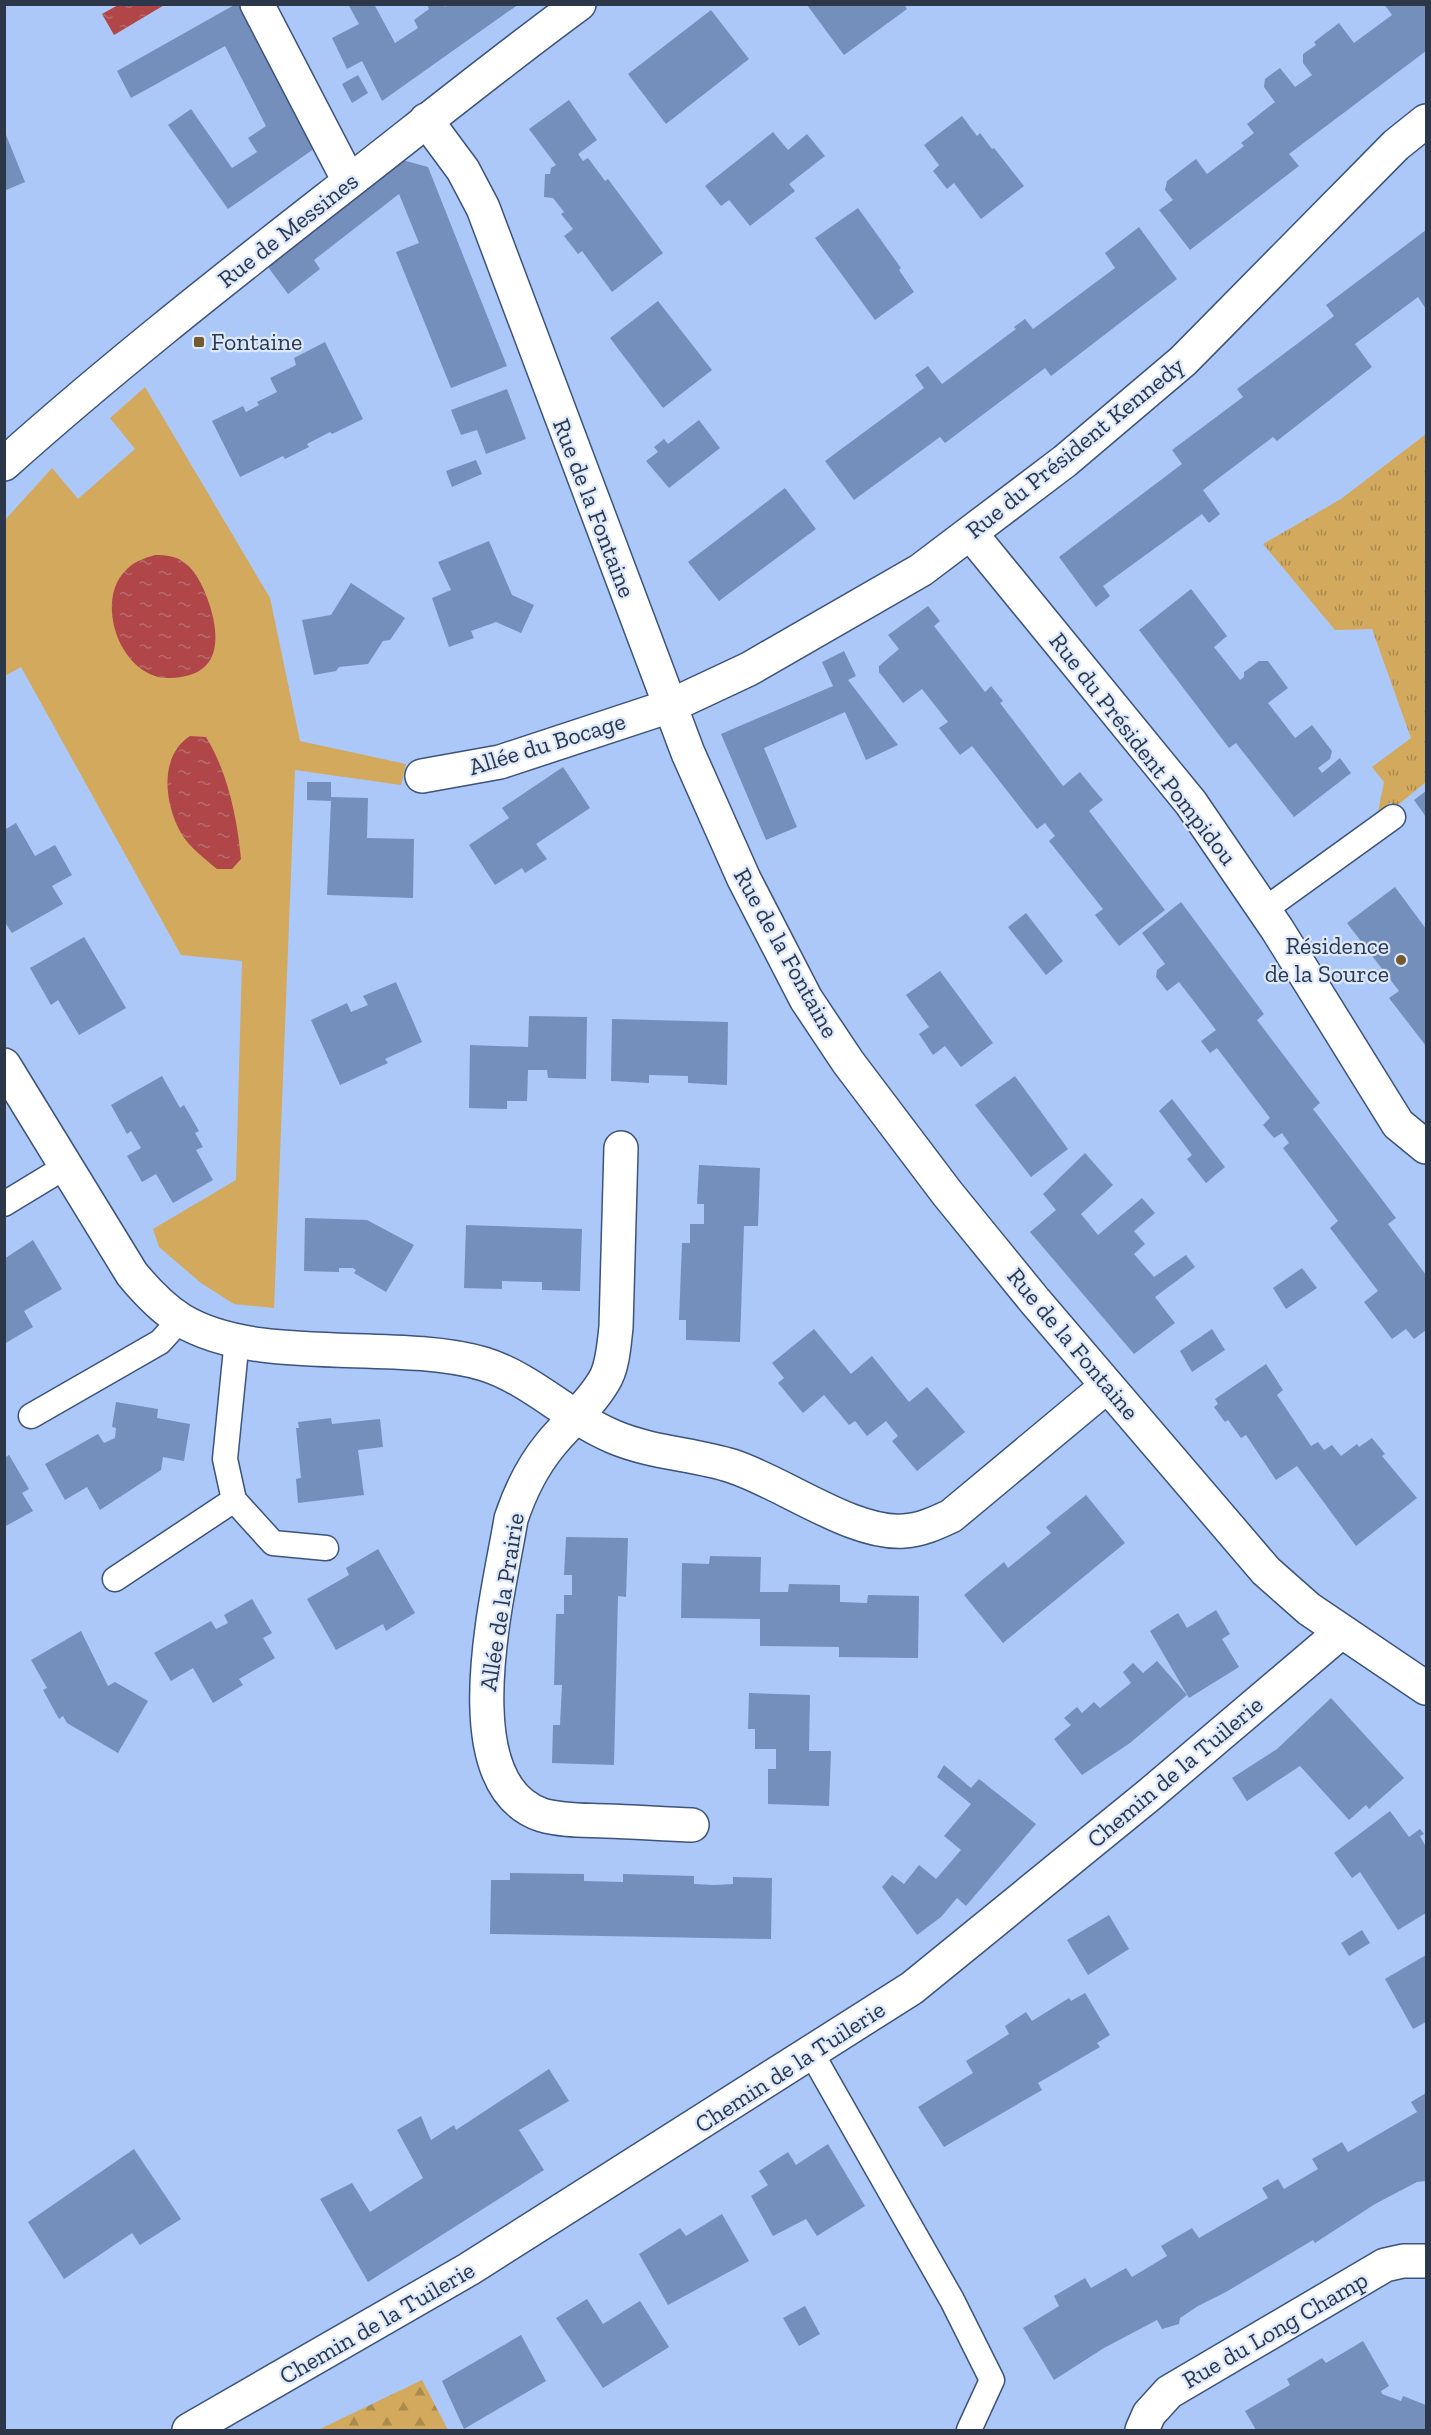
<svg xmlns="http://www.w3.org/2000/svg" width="1431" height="2435" viewBox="0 0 1431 2435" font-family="'Zilla Slab',serif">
<defs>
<pattern id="grass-tufts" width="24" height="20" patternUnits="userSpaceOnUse" patternTransform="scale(1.5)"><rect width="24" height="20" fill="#d2a95d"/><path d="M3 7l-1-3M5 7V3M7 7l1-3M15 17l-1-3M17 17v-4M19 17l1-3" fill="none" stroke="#ab8a4f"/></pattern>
<pattern id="forest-firs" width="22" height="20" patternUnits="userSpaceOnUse" patternTransform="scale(1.5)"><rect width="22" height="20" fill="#d2a95d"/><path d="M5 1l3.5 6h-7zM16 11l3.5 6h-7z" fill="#ab8a4f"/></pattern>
<pattern id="water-ripples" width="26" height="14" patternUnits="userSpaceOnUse" patternTransform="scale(1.5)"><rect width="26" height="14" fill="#b14649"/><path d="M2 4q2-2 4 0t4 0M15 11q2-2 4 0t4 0" fill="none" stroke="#b66c6f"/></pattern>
</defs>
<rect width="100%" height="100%" fill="#acc8f8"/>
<polygon fill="url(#grass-tufts)" points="1426,434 1426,782 1394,808 1391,802 1378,812 1384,782 1372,767 1411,738 1372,629 1335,630 1263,544 1341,499"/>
<polygon fill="url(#forest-firs)" points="422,2380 448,2430 318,2430"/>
<polygon fill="#d2a95d" points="145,387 270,598 300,741 406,764 401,785 295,770 274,1308 234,1304 201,1283 159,1247 153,1229 236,1180 242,961 181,955 21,667 5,676 5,520 52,468 78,499 135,449 110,418"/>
<g fill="url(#water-ripples)">
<polygon points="166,4 114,35 102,14 118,5"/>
<path d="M155,555C166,555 177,556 185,563C198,573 205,591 210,606C222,646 217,678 167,678C151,678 135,667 126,653C110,630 104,590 127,569C135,561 145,558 155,555Z"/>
<path d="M190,736L206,737C228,773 237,817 241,859L232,869H217C204,858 190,848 181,833C164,803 159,756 190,736Z"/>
</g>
<g fill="#758fbc">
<polygon points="236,4 244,4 318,146 228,209 168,125 191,109 232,168 257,152 248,138 266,126 225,46 131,98 117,71"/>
<polygon points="348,4 374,4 395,43 418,28 414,20 429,9 427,4 444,4 445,7 449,4 519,4 382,101 362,61 347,69 332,38 359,24"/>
<polygon points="904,4 907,9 844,55 807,5"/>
<polygon points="1384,4 1426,4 1426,51 1289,154 1299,166 1190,250 1159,210 1173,200 1165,190 1167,181 1196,159 1207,174 1244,146 1241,143 1254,133 1247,124 1275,102 1264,87 1265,79 1280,68 1295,87 1312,75 1303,63 1303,54 1316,45 1314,42 1339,23 1354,43 1392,15"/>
<polygon points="711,10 749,59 666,124 628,74"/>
<polygon points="358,75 368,93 352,103 342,84"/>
<polygon points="569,100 597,140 578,154 583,161 588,158 605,181 608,179 663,253 612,292 582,251 578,254 564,236 573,229 561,214 564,212 553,198 544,197 545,174 550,174 551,168 556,165 529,129"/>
<polygon points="962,116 977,136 980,133 992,149 994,148 1024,186 981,219 954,183 947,189 933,171 939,165 924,145"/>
<polygon points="4,130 25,182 4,191"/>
<polygon points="773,132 788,150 807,134 825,156 789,184 795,191 750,226 729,200 721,206 705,186"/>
<polygon points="395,158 428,167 507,366 451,388 396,252 419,243 399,194 314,260 320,269 288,294 265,263"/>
<polygon points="858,208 901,268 899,270 914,292 875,320 815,238"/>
<polygon points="1139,227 1177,279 1051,376 1045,368 945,443 940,437 854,500 825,461 924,388 915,375 928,366 942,384 1016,329 1014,327 1025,319 1033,329 1115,268 1105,253"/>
<polygon points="1426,230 1426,309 1418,297 1355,344 1372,367 1277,441 1273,437 1203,490 1220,514 1209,523 1202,514 1103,586 1110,596 1096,607 1059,557 1182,464 1172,450 1243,397 1237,389 1334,316 1326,305"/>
<polygon points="658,301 712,370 663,408 610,338"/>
<polygon points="325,342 363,419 332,434 330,432 307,444 309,447 285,459 283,456 240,477 212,421 243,406 246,412 259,405 257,402 277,392 270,378 296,365 294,358"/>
<polygon points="507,389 526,439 486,454 477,430 461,435 451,410"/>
<polygon points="699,420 720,448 669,488 646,461 658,452 654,447 664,439 668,444"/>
<polygon points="476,460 482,474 452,487 446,471"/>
<polygon points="785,488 816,529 719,601 688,562"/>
<polygon points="489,541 512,595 534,605 521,633 496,622 471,631 474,638 449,647 432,598 451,590 438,562"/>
<polygon points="351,583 405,618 390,640 383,641 368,664 339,667 336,671 314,675 302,620 331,615"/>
<polygon points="1191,589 1227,636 1214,647 1240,680 1244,677 1244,672 1259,661 1268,661 1288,688 1268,703 1295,738 1312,725 1332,751 1330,759 1318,768 1322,773 1340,758 1351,773 1294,817 1236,743 1229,748 1139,630"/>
<polygon points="928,606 940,621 934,626 985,692 991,686 1003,701 1000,703 1063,786 1080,772 1091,786 1103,800 1089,811 1165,910 1119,946 1095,915 1103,909 1049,841 1055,836 1045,823 1037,829 972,746 960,755 939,728 948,722 922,689 903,703 879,672 879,666 899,649 888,635"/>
<polygon points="844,651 856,676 848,680 898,745 866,760 845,712 764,748 797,827 766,840 721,734 833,686 822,662"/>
<polygon points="563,767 590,808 536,844 547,859 525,873 522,868 495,885 469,845 509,818 502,808"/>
<polygon points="307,782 331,782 331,797 368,798 367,838 414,839 413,898 327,895 331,801 307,800"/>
<polygon points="1426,791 1426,817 1414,800"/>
<polygon points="16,823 35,856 55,845 72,875 52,886 63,904 12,933 4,921 4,830"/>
<polygon points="1395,887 1426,929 1426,1046 1389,998 1399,991 1347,923"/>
<polygon points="1181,902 1264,1014 1257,1020 1320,1103 1313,1109 1396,1218 1388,1224 1426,1275 1426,1330 1414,1339 1406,1329 1392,1339 1364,1302 1378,1291 1330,1228 1338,1221 1283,1148 1289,1143 1282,1133 1274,1138 1263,1125 1270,1118 1217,1048 1210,1053 1201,1041 1216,1030 1179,982 1167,991 1156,977 1157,970 1165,964 1142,933"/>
<polygon points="1026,913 1063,961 1046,975 1008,927"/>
<polygon points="84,937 126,1008 79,1035 58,1000 51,1005 30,968"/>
<polygon points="940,971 993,1043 961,1067 945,1046 933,1055 919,1034 929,1027 906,995"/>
<polygon points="396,982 422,1042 385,1059 388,1063 340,1085 311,1020 347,1003 351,1012 368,1005 363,996"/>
<polygon points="529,1016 587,1017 586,1079 548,1078 547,1070 528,1070 527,1101 507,1101 507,1109 469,1108 470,1045 528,1047"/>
<polygon points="612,1019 728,1022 727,1085 688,1083 688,1076 649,1075 649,1083 611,1081"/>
<polygon points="162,1076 180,1108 184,1105 199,1131 195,1133 203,1147 196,1150 213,1180 173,1203 156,1174 142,1182 127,1156 141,1148 131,1131 127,1134 111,1105"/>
<polygon points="1015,1076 1068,1149 1031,1177 975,1105"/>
<polygon points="1172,1099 1225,1167 1206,1183 1187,1159 1192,1155 1159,1111"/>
<polygon points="1085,1153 1113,1185 1081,1214 1098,1235 1142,1198 1155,1213 1134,1231 1145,1244 1134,1254 1154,1277 1186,1255 1195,1267 1155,1297 1175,1323 1134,1354 1030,1232 1056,1210 1043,1194"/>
<polygon points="699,1165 760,1168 758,1226 744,1226 740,1342 686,1340 686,1320 679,1320 682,1243 690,1243 690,1224 704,1224 704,1204 697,1204"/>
<polygon points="305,1218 367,1220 414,1245 386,1292 354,1273 356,1270 353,1268 339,1268 339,1272 304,1271"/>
<polygon points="466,1225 582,1229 580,1291 542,1290 542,1282 502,1281 502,1289 464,1288"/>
<polygon points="33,1240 62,1289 24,1311 33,1327 4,1344 4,1259"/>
<polygon points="1302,1268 1317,1288 1286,1309 1273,1288"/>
<polygon points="814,1329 851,1374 872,1356 909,1402 927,1387 965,1432 917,1471 892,1441 898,1436 886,1421 867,1436 855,1421 849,1425 824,1395 803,1413 778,1383 784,1378 772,1363"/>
<polygon points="1212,1329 1225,1350 1192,1372 1180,1351"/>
<polygon points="1266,1364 1283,1390 1277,1395 1311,1446 1318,1442 1324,1450 1332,1445 1341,1456 1357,1444 1359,1447 1372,1438 1385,1454 1382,1456 1417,1498 1356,1546 1297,1466 1276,1480 1246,1435 1241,1438 1228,1420 1225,1422 1214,1407 1218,1404 1215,1399"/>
<polygon points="116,1402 158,1409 157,1418 190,1424 184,1461 163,1457 161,1470 100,1510 87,1487 65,1500 45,1464 98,1434 104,1443 115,1438 116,1428 112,1427"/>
<polygon points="331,1418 332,1424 380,1419 383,1447 358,1450 364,1495 298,1503 296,1479 301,1478 296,1428 299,1428 298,1422"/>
<polygon points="9,1455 29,1489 22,1493 33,1511 4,1527 4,1458"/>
<polygon points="1086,1495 1125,1543 1003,1643 964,1595 1004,1562 1008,1568 1051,1533 1046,1527"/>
<polygon points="566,1537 628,1538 626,1597 618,1596 614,1765 552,1763 553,1725 560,1725 562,1685 554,1685 556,1614 564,1614 564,1595 572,1595 572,1575 564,1575"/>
<polygon points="378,1549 415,1613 386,1631 383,1624 336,1650 307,1599 349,1575 346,1568"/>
<polygon points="710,1556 761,1557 760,1592 788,1592 789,1584 840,1585 840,1602 867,1603 868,1595 919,1596 918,1658 839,1657 839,1647 760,1646 760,1619 681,1618 682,1563 709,1564"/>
<polygon points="252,1599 272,1633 263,1638 275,1658 239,1679 243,1685 213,1703 193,1668 171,1681 154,1653 211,1621 216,1629 228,1623 224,1615"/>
<polygon points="1216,1610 1230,1634 1222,1639 1239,1667 1189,1698 1150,1631 1178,1613 1187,1628"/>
<polygon points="81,1631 108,1686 115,1682 148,1701 118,1753 67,1723 63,1716 59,1719 43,1690 47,1688 31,1660"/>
<polygon points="1157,1661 1187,1695 1130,1743 1082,1775 1054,1739 1071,1725 1064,1718 1077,1707 1082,1713 1094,1702 1100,1708 1131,1683 1123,1672 1133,1663 1143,1673"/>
<polygon points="749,1693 810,1695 809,1751 831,1751 829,1806 768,1804 768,1769 776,1769 776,1749 755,1749 755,1729 748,1729"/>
<polygon points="1331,1698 1404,1778 1369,1809 1366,1805 1349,1820 1300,1766 1247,1801 1232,1778 1277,1749"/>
<polygon points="944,1765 971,1788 979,1779 1036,1824 966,1906 957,1898 941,1917 917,1935 882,1887 892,1875 904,1884 919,1865 936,1879 961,1850 944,1836 971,1804 937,1777"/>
<polygon points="1390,1811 1409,1837 1420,1829 1424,1834 1420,1836 1426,1847 1426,1913 1398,1930 1360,1872 1352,1878 1334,1853"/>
<polygon points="510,1873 584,1874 584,1881 623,1882 623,1874 694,1876 694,1884 714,1885 733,1884 733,1877 772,1878 771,1939 490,1934 491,1880 510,1880"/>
<polygon points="1109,1915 1129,1949 1088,1975 1067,1940"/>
<polygon points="1362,1930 1370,1943 1349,1956 1341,1943"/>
<polygon points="1426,1955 1426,2022 1413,2029 1385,1979"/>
<polygon points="1085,1993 1110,2035 1097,2043 1100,2047 1038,2083 1042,2090 944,2147 918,2107 973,2073 966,2061 1009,2034 1005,2026 1026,2012 1032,2021 1069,1998 1071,2001"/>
<polygon points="549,2069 569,2101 519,2130 544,2170 368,2282 320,2199 352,2183 370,2212 423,2178 397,2130 421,2116 431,2140 454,2125 456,2130"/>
<polygon points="1426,2093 1426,2181 1417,2182 1375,2204 1315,2243 1313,2240 1226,2292 1198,2306 1180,2318 1179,2324 1162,2329 1157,2320 1104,2348 1054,2380 1023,2328 1059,2306 1054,2296 1085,2278 1091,2288 1126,2268 1132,2277 1167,2256 1161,2246 1192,2228 1199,2238 1268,2198 1262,2188 1278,2179 1284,2189 1318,2169 1312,2159 1328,2150 1342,2142 1348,2152 1417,2112 1411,2102"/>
<polygon points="828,2144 865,2206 817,2236 806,2219 773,2236 751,2196 768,2185 759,2171 788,2152 796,2165"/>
<polygon points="134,2149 181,2219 140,2245 132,2233 64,2279 28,2222"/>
<polygon points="722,2214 749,2261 668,2305 639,2254 680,2228 686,2236"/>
<polygon points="587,2299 603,2324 640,2301 669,2347 603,2388 556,2318"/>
<polygon points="805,2306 820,2334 799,2346 783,2318"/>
<polygon points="521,2335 546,2381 464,2429 442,2381"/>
<polygon points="1363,2341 1389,2386 1381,2391 1382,2394 1401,2401 1403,2396 1426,2405 1426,2430 1256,2430 1245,2411 1290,2385 1287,2379 1322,2358 1326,2363"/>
</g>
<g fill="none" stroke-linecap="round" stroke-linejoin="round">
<defs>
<g id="service">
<polyline points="1264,910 1393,817"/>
<polyline points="4,1204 65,1167"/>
<polyline points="31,1416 160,1342 180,1320"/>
<polyline points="234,1500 273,1543 326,1548"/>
<polyline points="115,1579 234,1500 225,1459 237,1339"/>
<polyline points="812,2054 952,2300 992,2380 969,2430"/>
</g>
<g id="minor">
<polyline points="257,4 349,181"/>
<polyline points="971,534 1191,803 1277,929 1398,1124 1426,1147"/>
<polyline points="422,776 500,762 670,706 749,669 921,570 1065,461 1183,361 1396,145 1426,121"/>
<path d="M4,1065L132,1274C146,1291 162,1308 181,1320C259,1367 395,1338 484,1364C532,1379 568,1418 614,1437C652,1453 694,1454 732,1466C784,1483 853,1535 904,1531C921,1530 936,1523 951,1516L1107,1386"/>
<path d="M621,1148L616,1327C614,1344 613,1367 604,1381C590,1405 567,1424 550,1445C532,1467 520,1492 511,1519C500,1589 448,1783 542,1815C563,1821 585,1820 606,1821C635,1822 664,1824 692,1825"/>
<polyline points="189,2430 469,2269 912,1988 1149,1795 1341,1632"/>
<polyline points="1142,2430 1149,2414 1169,2392 1385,2265 1403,2261 1426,2261"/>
</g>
<polyline id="tertiary" points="426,120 463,170 483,208 688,753 744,879 806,999 848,1062 947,1193 1035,1301 1266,1571 1309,1609 1426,1688"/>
<path id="secondary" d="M4,464C108,371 217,285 327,199C411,134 493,67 579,4"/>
</defs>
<use href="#service" stroke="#3c537c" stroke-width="27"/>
<use href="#minor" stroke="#3c537c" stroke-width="36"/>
<use href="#tertiary" stroke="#3c537c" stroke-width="36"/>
<use href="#secondary" stroke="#3c537c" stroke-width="36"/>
<use href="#service" stroke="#fff" stroke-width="24"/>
<use href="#minor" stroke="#fff" stroke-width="33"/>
<use href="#tertiary" stroke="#fff" stroke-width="33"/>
<use href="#secondary" stroke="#fff" stroke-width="33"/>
</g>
<g fill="#745b2c" stroke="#dce8fc" stroke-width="2">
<rect x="193" y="336" width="12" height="12" rx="3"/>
<circle cx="1401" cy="960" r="6"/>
</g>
<g text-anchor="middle" stroke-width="4.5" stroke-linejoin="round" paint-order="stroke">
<g font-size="24" fill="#2c374a" stroke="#dce8fc">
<text transform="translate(288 230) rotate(-38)" y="8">Rue de Messines</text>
<text transform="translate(1075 448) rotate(-39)" y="8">Rue du Président Kennedy</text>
<text transform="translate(594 508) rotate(69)" y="8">Rue de la Fontaine</text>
<text transform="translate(547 744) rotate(-17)" y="8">Allée du Bocage</text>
<text transform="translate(1143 749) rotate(52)" y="8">Rue du Président Pompidou</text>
<text transform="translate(786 953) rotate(61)" y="8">Rue de la Fontaine</text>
<text transform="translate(1073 1344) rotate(50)" y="8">Rue de la Fontaine</text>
<text transform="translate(502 1602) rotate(-81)" y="8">Allée de la Prairie</text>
<text transform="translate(1175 1772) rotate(-40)" y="8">Chemin de la Tuilerie</text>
<text transform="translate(790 2067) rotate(-33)" y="8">Chemin de la Tuilerie</text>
<text transform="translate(377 2323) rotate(-30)" y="8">Chemin de la Tuilerie</text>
<text transform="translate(1275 2330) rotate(-30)" y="8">Rue du Long Champ</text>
</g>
<g font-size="24" fill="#2c374a" stroke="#dce8fc" text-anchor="start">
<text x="211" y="350">Fontaine</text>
<text x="1389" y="954" text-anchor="end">Résidence<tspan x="1389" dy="28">de la Source</tspan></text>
</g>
</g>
<rect width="1431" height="2435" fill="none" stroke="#2c374a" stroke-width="12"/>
</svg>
